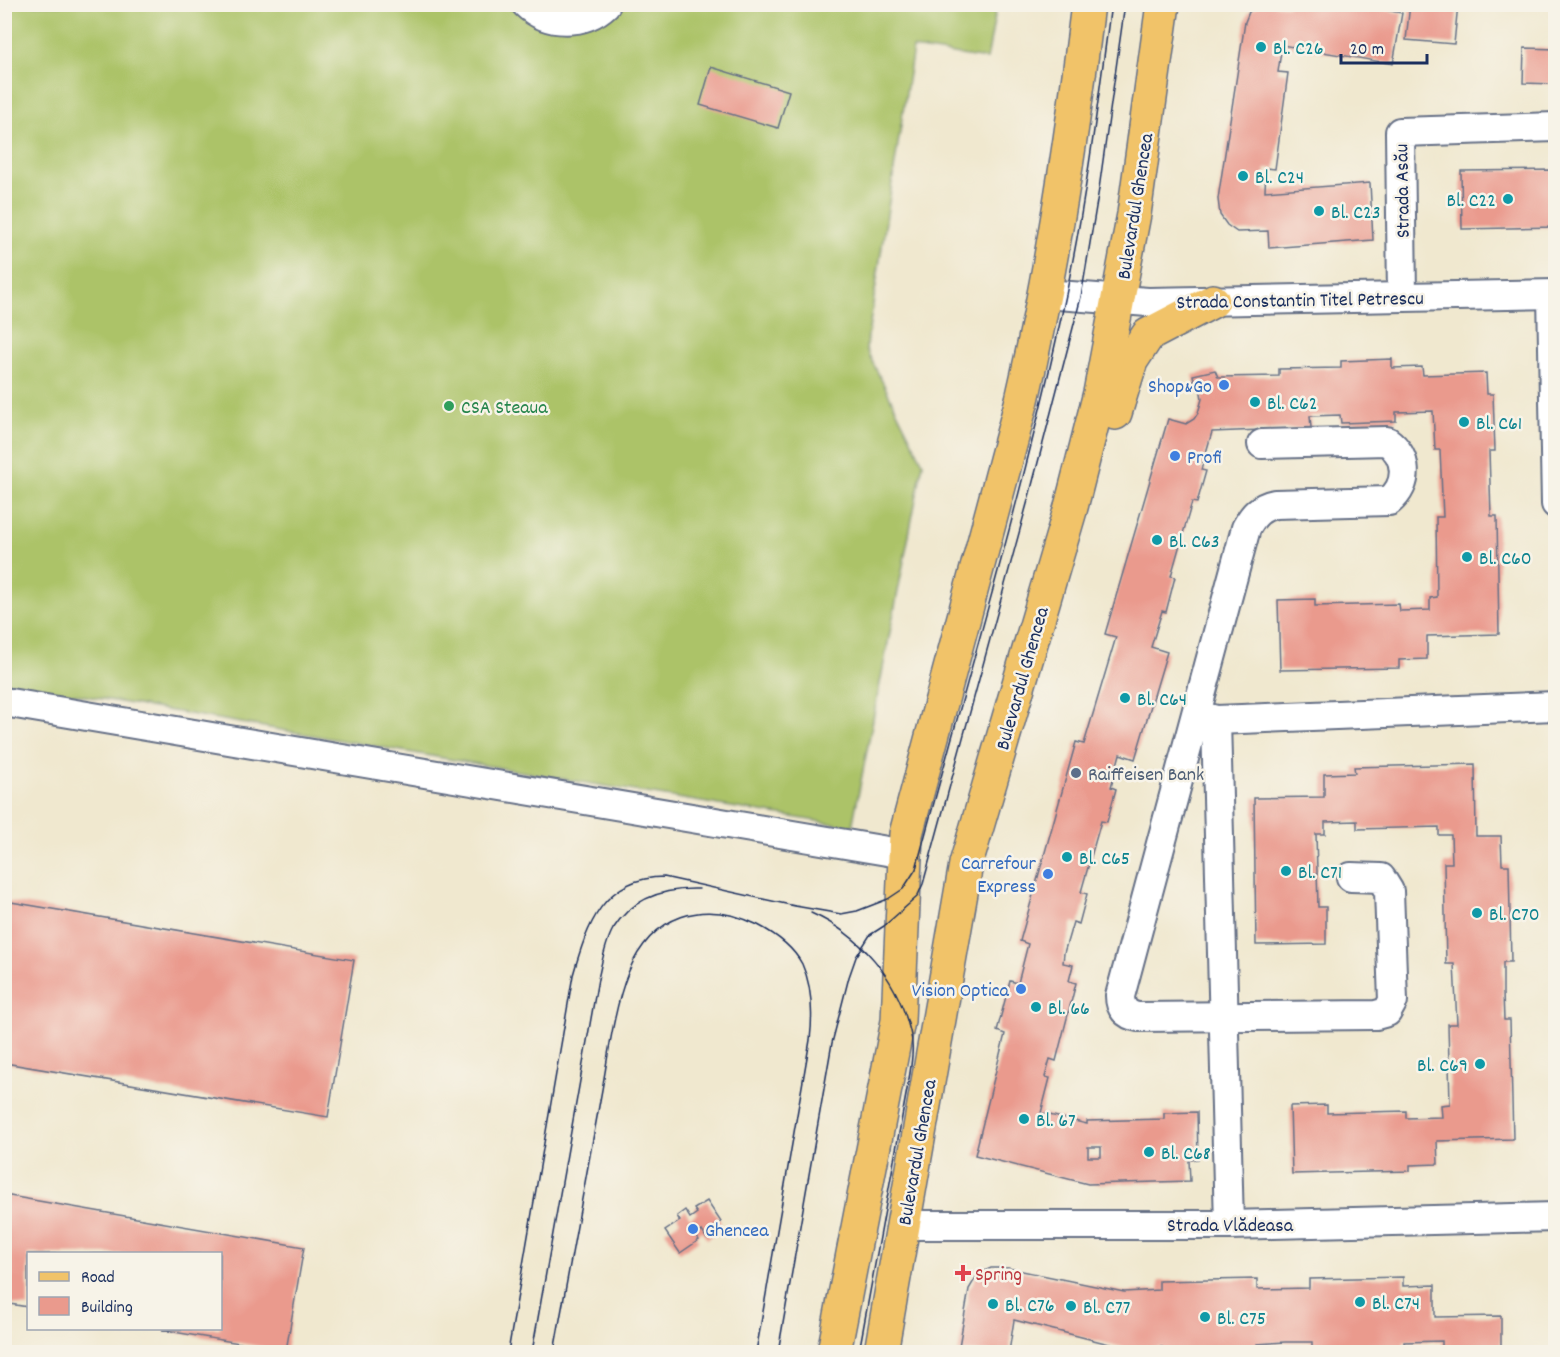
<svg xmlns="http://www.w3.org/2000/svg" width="1560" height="1357" viewBox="0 0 1560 1357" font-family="Dekko,sans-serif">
<rect width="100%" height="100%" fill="#f7f3e8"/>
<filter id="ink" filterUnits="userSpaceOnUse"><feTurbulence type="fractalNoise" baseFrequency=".0167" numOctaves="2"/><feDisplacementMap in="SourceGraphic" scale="12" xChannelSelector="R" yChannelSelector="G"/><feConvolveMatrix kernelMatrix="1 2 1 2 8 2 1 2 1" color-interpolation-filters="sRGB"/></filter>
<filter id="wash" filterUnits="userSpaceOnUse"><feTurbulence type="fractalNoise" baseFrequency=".008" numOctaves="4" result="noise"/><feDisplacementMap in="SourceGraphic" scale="24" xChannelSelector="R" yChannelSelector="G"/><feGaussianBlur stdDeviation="1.35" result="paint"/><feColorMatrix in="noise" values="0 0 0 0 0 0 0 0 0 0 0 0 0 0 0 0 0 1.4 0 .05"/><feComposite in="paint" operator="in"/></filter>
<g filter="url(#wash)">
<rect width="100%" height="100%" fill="#f0e8cf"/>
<polygon fill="#acc368" stroke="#647963" stroke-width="1.5" points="4,5 997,5 987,59 913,48 866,349 923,463 852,827 581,782 5,682"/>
<g id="blocks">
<g fill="#ea9a8d" fill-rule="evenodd">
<polygon points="1264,4 1289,6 1290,4 1352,4 1402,13 1393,64 1282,45 1278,72 1288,73 1275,169 1266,168 1265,191 1370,183 1373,240 1269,248 1268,231 1237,232 1227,225 1220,215 1218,199 1245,22 1249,12 1258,6"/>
<polygon points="1410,4 1458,4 1454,44 1406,40"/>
<polygon points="1524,48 1556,49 1556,84 1523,83"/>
<polygon points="711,67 789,91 778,128 700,105"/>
<polygon points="1556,170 1556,227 1462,229 1461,171"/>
<path d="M1392,359V368L1422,367L1423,375L1486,373L1487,394H1493L1495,451H1489L1491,516H1497L1499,634L1427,636V659L1399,660V668L1280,670L1278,600L1315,599V606L1399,604L1400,611L1430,610V598L1437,597L1436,517H1443L1440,450H1435L1433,411L1396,412V421L1341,423L1340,415L1310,416L1311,428L1212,432L1201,470L1206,471L1197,503L1192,502L1171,576L1175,577L1166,612L1162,611L1151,647L1167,652L1135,759L1120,754L1111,787L1116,789L1107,822L1101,821L1081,892L1087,894L1079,924L1073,922L1064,953L1063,963L1073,965L1069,981L1076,983L1056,1061L1050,1059L1045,1077L1050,1078L1041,1113L1087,1124V1121L1164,1119V1113L1197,1112L1198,1159L1189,1160L1190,1181L1088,1184L975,1155L1005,1034L997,1031L1010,981L1018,983L1028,944L1020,941L1076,742L1084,744L1116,637L1105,634L1168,419L1186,424L1194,419L1198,413L1202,399L1200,387L1195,385L1193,375L1215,370L1218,377L1279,376V369L1341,368V361ZM1088,1147H1101V1157H1088Z"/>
<polygon points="1475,764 1476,836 1501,836 1502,865 1509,865 1511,962 1503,962 1503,993 1504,1020 1510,1020 1513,1139 1437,1141 1438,1164 1410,1165 1410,1171 1292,1174 1290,1106 1327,1105 1327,1113 1406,1111 1406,1118 1442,1117 1441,1105 1450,1104 1448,1024 1457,1024 1454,964 1446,964 1444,863 1452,863 1451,835 1439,835 1439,827 1357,829 1357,821 1325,822 1325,834 1316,834 1318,907 1326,907 1326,944 1256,945 1254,798 1324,797 1324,774 1355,773 1354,767"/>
<polygon points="5,901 354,960 328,1117 5,1063"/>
<polygon points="4,1195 304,1247 286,1351 162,1330 220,1328 220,1254 28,1254 28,1307 4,1303"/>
<polygon points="707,1201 721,1222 715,1226 718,1231 707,1239 702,1231 696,1236 699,1240 680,1253 665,1231 680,1221 677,1216 685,1210 690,1218 697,1213 694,1209"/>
<polygon points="991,1268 1008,1268 1124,1292 1159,1290 1159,1281 1257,1279 1257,1289 1309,1288 1309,1279 1403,1277 1403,1286 1435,1285 1435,1317 1501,1316 1501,1352 1442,1352 1442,1341 1404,1342 1404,1350 1312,1352 1312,1342 1285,1342 1257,1344 1257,1352 1162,1352 1162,1347 1125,1348 1014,1320 1009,1352 958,1352 969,1289 978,1274"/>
</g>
</g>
</g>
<g filter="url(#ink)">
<use href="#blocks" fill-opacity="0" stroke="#667086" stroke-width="1.5"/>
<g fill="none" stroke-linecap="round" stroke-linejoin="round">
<defs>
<g id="minor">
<path d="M526,4C548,25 584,25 606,4"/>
<polyline points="1045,294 1148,302 1556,294"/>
<polyline points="1552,295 1556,504"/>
<polyline points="1402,297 1400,132 1556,127"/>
<path d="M1262,444L1387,441C1408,456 1410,484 1389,501L1275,504C1260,507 1253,515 1246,528L1120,996C1120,1008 1126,1015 1138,1017L1376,1015L1387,1012L1393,1001L1389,891L1381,878L1351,877"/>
<polyline points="4,702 905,854"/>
<polyline points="1198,715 1216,720 1556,706"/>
<polyline points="1216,720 1229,1225"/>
<polyline points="903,1225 1229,1225 1556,1217"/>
</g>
<g id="major">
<polyline points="1115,413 1131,361 1148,335 1213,301"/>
<path d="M834,1352L898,1021L906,834L1022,400C1052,269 1072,138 1088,4"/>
<polyline points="881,1352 966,864 1071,507 1100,393 1134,214 1163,4"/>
</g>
</defs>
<use href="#minor" stroke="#667086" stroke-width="32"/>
<use href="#major" stroke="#667086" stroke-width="36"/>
<use href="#minor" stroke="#fff" stroke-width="28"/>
<use href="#major" stroke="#f1c369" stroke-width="33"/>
<g stroke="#1b2f5e" stroke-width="1.5">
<path d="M811,913C861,935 897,978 910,1031C914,1044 912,1059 910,1073L859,1352"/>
<path d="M508,1352L573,975C587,926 603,877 664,877L795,906L841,914L857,911L888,899L903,889L916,869C967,678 1025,489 1066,295C1086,199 1098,102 1111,4"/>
<path d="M532,1352L598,979C602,962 605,943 613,929C632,898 665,888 699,889"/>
<path d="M554,1352C569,1270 584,1188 599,1106C607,1066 613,1010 628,973C652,914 703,898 758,925C775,934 793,947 802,964C813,988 813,1014 810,1040L756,1352"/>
<polyline points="778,1352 832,1043 849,977 856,957 870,935 884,926 917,897 923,884 1030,493 1081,297 1099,189 1125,4"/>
</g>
</g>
</g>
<g fill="#0f9aa8" stroke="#f7f3e8" stroke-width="2">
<circle cx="1261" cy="47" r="6"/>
<circle cx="1243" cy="176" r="6"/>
<circle cx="1508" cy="199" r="6"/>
<circle cx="1319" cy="211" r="6"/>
<circle cx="1255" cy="402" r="6"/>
<circle cx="1464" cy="422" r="6"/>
<circle cx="1157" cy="540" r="6"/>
<circle cx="1467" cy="557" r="6"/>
<circle cx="1125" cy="698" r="6"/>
<circle cx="1067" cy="857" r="6"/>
<circle cx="1286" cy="871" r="6"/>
<circle cx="1477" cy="913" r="6"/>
<circle cx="1036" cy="1007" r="6"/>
<circle cx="1480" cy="1064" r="6"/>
<circle cx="1024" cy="1119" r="6"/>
<circle cx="1149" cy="1152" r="6"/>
<circle cx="1360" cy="1302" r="6"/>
<circle cx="993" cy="1304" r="6"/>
<circle cx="1071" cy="1306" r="6"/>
<circle cx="1205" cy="1317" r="6"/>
</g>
<g fill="#3f7fe0" stroke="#f7f3e8" stroke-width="2">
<circle cx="1224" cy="385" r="6"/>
<circle cx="1175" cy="456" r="6"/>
<circle cx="1048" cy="874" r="6"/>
<circle cx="1021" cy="989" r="6"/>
<circle cx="693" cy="1229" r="6"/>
</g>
<circle fill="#2e9e5b" stroke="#f7f3e8" stroke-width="2" cx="449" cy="406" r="6"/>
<circle fill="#5c6f8a" stroke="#f7f3e8" stroke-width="2" cx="1076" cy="773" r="6"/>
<path fill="#e0444e" stroke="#f7f3e8" stroke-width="2" d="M960 1264h6v6h6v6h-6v6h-6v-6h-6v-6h6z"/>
<g text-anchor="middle" stroke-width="5" stroke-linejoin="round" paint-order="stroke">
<g font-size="20" fill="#0d838f" stroke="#f7f3e8" text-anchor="start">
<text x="1273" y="54">Bl. C26</text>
<text x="1255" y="183">Bl. C24</text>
<text x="1496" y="206" text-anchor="end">Bl. C22</text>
<text x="1331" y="218">Bl. C23</text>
<text x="1267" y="409">Bl. C62</text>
<text x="1476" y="429">Bl. C61</text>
<text x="1169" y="547">Bl. C63</text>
<text x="1479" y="564">Bl. C60</text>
<text x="1137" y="705">Bl. C64</text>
<text x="1079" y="864">Bl. C65</text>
<text x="1298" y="878">Bl. C71</text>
<text x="1489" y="920">Bl. C70</text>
<text x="1048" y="1014">Bl. 66</text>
<text x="1468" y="1071" text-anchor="end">Bl. C69</text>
<text x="1036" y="1126">Bl. 67</text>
<text x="1161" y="1159">Bl. C68</text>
<text x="1372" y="1309">Bl. C74</text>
<text x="1005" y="1311">Bl. C76</text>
<text x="1083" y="1313">Bl. C77</text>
<text x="1217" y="1324">Bl. C75</text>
</g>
<g font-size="20" fill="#1b2f5e" stroke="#f7f3e8">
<text transform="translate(1401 191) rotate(-91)" y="7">Strada Asău</text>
<text transform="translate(1134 206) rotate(-81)" y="7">Bulevardul Ghencea</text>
<text transform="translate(1300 299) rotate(-1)" y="7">Strada Constantin Titel Petrescu</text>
<text transform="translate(1021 678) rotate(-74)" y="7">Bulevardul Ghencea</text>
<text transform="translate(916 1152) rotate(-80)" y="7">Bulevardul Ghencea</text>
<text x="1230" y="1231">Strada Vlădeasa</text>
</g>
<g font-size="20" fill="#366cbe" stroke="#f7f3e8" text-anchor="end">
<text x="1212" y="392">Shop&amp;Go</text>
<text x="1187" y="463" text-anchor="start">Profi</text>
<text x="1036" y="869">Carrefour<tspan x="1036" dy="23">Express</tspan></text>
<text x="1009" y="996">Vision Optica</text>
<text x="705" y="1236" text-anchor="start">Ghencea</text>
</g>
<g font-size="20" fill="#27864d" stroke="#f7f3e8" text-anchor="start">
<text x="461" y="413">CSA Steaua</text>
</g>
<g font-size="20" fill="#4e5e75" stroke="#f7f3e8" text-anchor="start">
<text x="1088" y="780">Raiffeisen Bank</text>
</g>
<g font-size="20" fill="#be3a42" stroke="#f7f3e8" text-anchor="start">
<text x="975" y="1280">Spring</text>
</g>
</g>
<rect width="1560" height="1357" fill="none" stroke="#f7f3e8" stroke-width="24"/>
<rect x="27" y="1252" width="195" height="78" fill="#f7f3e8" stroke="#9fa5b1" stroke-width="1.5"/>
<rect x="39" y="1272" width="30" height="9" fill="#f1c369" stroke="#9fa5b1" stroke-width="1.5"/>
<text x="81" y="1282" font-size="18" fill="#1b2f5e">Road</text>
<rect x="39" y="1297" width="30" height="18" fill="#ea9a8d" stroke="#9fa5b1" stroke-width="1.5"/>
<text x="81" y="1312" font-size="18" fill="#1b2f5e">Building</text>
<path d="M1341 54v9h86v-9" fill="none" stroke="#1b2f5e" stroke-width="3"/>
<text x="1350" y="54" font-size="18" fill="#1b2f5e" stroke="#f7f3e8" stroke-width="4.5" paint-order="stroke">20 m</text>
</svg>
